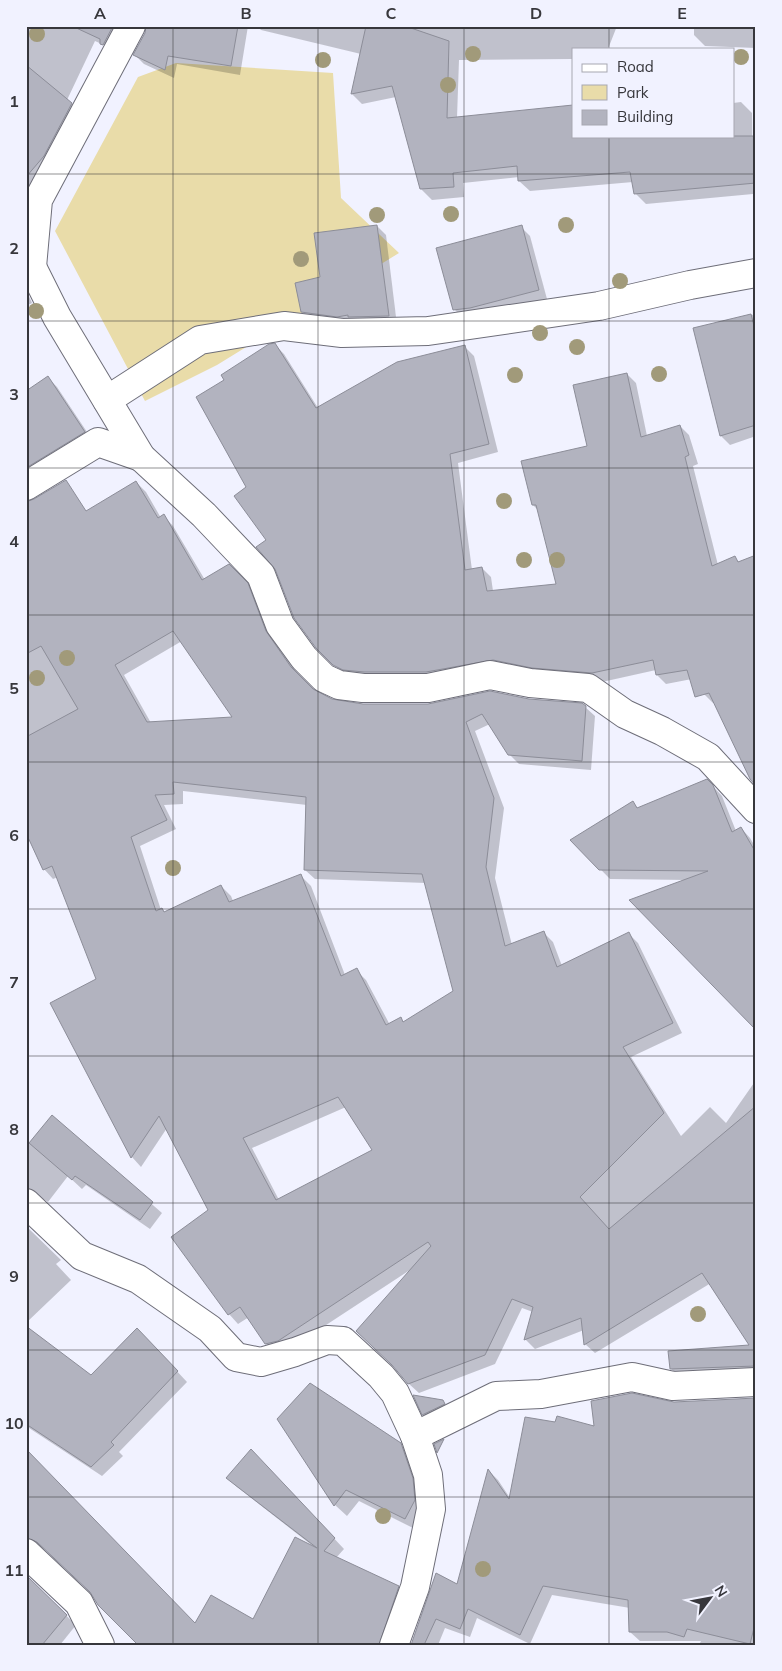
<svg xmlns="http://www.w3.org/2000/svg" width="782" height="1671" viewBox="0 0 782 1671" font-family="Mulish,sans-serif">
<rect width="100%" height="100%" fill="#f1f2ff"/>
<polygon fill="#e9dca9" points="176,63 333,73 341,198 399,253 217,365 145,401 55,231 138,77"/>
<g fill="#0003" fill-rule="evenodd">
<polygon points="26,26 128,26 115,50 95,41 67,100 81,113 30,192 26,189"/>
<polygon points="148,26 248,26 240,75 177,64 174,78 144,64 135,55 146,34"/>
<polygon points="257,26 617,26 608,49 573,49 573,59 459,60 457,118 573,106 573,136 733,136 733,103 741,102 752,113 753,194 646,204 635,193 633,182 530,191 519,181 519,177 463,183 464,197 432,200 421,189 396,97 362,104 352,94 361,54 261,30"/>
<polygon points="694,26 756,26 756,48 705,46 694,35"/>
<polygon points="377,226 386,235 397,325 312,321 302,312 321,278"/>
<polygon points="521,227 530,236 547,299 479,317 463,318 454,309"/>
<polygon points="26,290 32,303 26,306"/>
<polygon points="756,314 756,436 730,445 721,436 694,329"/>
<polygon points="275,345 284,354 318,408 465,347 474,356 498,452 458,463 472,570 482,568 491,577 493,591 558,585 538,510 533,505 588,447 627,374 636,383 647,436 680,426 689,435 698,464 693,466 718,565 735,558 740,563 714,703 713,703 704,694 692,679 666,684 657,675 656,670 602,682 436,681 344,674 317,647 268,541 248,487 226,380"/>
<polygon points="48,378 57,387 93,441 36,476 27,467"/>
<path d="M136,482L146,492L161,518L164,516L173,526L205,580L229,565L257,595L277,645L301,678L317,693L336,702L361,705H428L528,700L585,707L595,716L591,770L519,764L509,754L490,724L475,731L504,808L495,878L512,945L544,933L553,942L562,966L628,933L638,943L682,1033L631,1057L681,1136L710,1107L726,1123L756,1080V1376L681,1378L671,1369L751,1346L711,1283L595,1353L585,1344L584,1330L535,1349L525,1339L533,1312L522,1308L495,1364L419,1393L409,1384L413,1268L288,1350L276,1353L266,1344L249,1317L238,1324L229,1314L210,1210L167,1128L141,1167L132,1157L52,1004L98,979L58,877L53,879L44,869L26,830V558L86,512ZM182,641L234,719L151,723L124,675ZM183,791L307,805L305,870L315,879L426,883L455,991L404,1023L401,1019L390,1025L366,980L356,970L345,975L311,886L301,876L233,901L231,896L221,886L165,913L161,910L140,846L176,829L164,805L183,804ZM346,1107L374,1150L279,1200L252,1148Z"/>
<polygon points="707,780 722,796 736,831 741,828 750,838 756,848 756,1029 687,880 610,879 572,840 632,802 639,809"/>
<polygon points="52,1117 162,1213 150,1229 86,1185 82,1189 68,1176 48,1202 40,1197 31,1197 26,1201 26,1147"/>
<polygon points="26,1226 61,1260 56,1264 71,1280 26,1323"/>
<polygon points="26,1327 91,1377 147,1339 187,1382 119,1452 123,1456 102,1476 26,1426"/>
<polygon points="756,1399 756,1645 699,1645 701,1641 640,1641 630,1632 630,1608 552,1595 530,1644 477,1618 470,1637 445,1628 438,1645 412,1645 458,1585 489,1471 498,1480 510,1498 556,1424 595,1428 674,1403"/>
<polygon points="442,1402 451,1411 432,1423 423,1414"/>
<polygon points="279,1419 400,1444 413,1457 424,1491 417,1530 359,1501 347,1516 335,1505"/>
<polygon points="26,1450 195,1625 253,1621 314,1547 237,1487 227,1478 261,1460 344,1549 336,1558 398,1588 408,1597 390,1645 139,1645 91,1592 48,1551 41,1547 32,1547 26,1550"/>
<polygon points="26,1577 76,1625 60,1645 26,1645"/>
</g>
<g fill="#b2b3bf" stroke="#8c8d98" fill-rule="evenodd">
<polygon points="72,26 113,26 103,45 100,44 100,39"/>
<polygon points="146,26 238,26 231,66 168,56 165,70 133,55 145,33"/>
<polygon points="366,26 405,26 449,41 447,118 573,105 573,136 756,136 756,183 634,194 630,172 518,181 517,166 453,173 454,187 420,189 392,86 351,94"/>
<polygon points="26,65 72,103 44,156 26,177"/>
<polygon points="377,225 389,316 348,317 348,315 337,317 301,312 295,283 320,277 314,233"/>
<polygon points="522,225 539,290 470,308 453,310 436,248"/>
<polygon points="751,314 756,334 756,425 720,436 693,328"/>
<polygon points="275,343 316,408 397,362 465,345 489,444 450,454 465,570 482,567 487,591 556,584 536,505 532,505 521,461 587,446 573,385 627,373 641,437 680,425 689,455 685,457 712,566 735,556 738,562 756,555 756,786 750,779 709,693 695,697 687,670 656,675 653,660 592,673 532,668 493,660 426,672 364,672 343,670 333,665 316,648 294,618 275,569 256,547 266,540 234,496 246,487 196,397 224,380 221,375 269,344"/>
<polygon points="48,376 85,432 26,468 26,391"/>
<path d="M66,480L86,511L136,481L158,518L164,514L202,580L229,564L248,583L266,631L291,667L313,689L332,699L363,704H428L490,691L529,699L582,703L586,706L582,761L508,755L482,714L466,722L494,798L486,867L505,946L544,931L557,967L629,932L673,1023L623,1047L664,1113L580,1197L609,1229L756,1106V1366L670,1369L668,1351L749,1345L702,1273L584,1345L581,1318L524,1340L533,1307L512,1299L485,1355L408,1384L392,1365L356,1331L431,1246L428,1242L278,1341L265,1344L240,1307L228,1315L171,1237L208,1210L159,1116L131,1158L50,1003L96,979L52,866L43,870L26,833V737L78,709L41,646L26,654V502L34,499ZM173,631L232,717L147,722L115,665ZM173,782L306,797L304,870L422,874L453,991L403,1022L401,1017L386,1025L357,968L341,976L301,874L229,902L221,885L164,912L162,908L156,911L131,837L167,820L155,795L174,794ZM338,1097L372,1150L276,1200L243,1138Z"/>
<polygon points="707,779 713,785 732,832 741,827 756,853 756,1030 629,900 708,871 599,870 570,840 633,801 637,808"/>
<polygon points="52,1115 153,1202 140,1220 75,1176 72,1180 29,1143"/>
<polygon points="26,1326 91,1375 137,1328 178,1371 111,1442 114,1445 91,1467 26,1424"/>
<polygon points="310,1383 401,1443 413,1478 415,1500 405,1519 346,1490 334,1506 277,1419"/>
<polygon points="632,1393 674,1402 756,1398 756,1620 750,1644 687,1629 684,1637 667,1632 629,1632 628,1600 543,1586 520,1635 468,1609 460,1629 436,1619 424,1645 411,1645 436,1573 457,1584 488,1469 509,1499 525,1417 555,1422 557,1416 594,1426 591,1401"/>
<polygon points="413,1395 443,1400 445,1404 422,1415"/>
<polygon points="444,1439 437,1453 434,1444"/>
<polygon points="26,1449 195,1623 211,1595 253,1619 295,1537 317,1548 226,1478 251,1449 335,1538 324,1551 399,1586 379,1645 138,1645 98,1605 90,1592 37,1542 26,1538"/>
<polygon points="26,1575 67,1615 42,1645 26,1645"/>
</g>
<g fill="none" stroke-linecap="round" stroke-linejoin="round">
<defs>
<g id="minor">
<polyline points="26,258 32,267 57,317 141,457 204,515 261,575 280,625 304,658 324,678 339,685 363,688 428,688 490,675 530,683 588,688 625,714 662,731 708,757 756,809"/>
<polyline points="32,267 38,200 131,26"/>
<polyline points="107,400 200,340 284,326 342,333 428,331 599,306 690,285 756,273"/>
<polyline points="26,486 98,442 141,457"/>
<polyline points="26,1203 82,1256 138,1279 210,1329 236,1357 261,1362 295,1352 327,1340 343,1341 381,1376 395,1393 415,1436 428,1475 431,1509 415,1587 394,1645"/>
<polyline points="415,1436 496,1396 541,1394 632,1377 673,1386 756,1382"/>
<polyline points="26,1553 79,1603 100,1645"/>
</g>
</defs>
<use href="#minor" stroke="#6e6e79" stroke-width="30"/>
<use href="#minor" stroke="#fff" stroke-width="28"/>
</g>
<g fill="#a19a7a">
<circle cx="37" cy="34" r="8"/>
<circle cx="473" cy="54" r="8"/>
<circle cx="741" cy="57" r="8"/>
<circle cx="323" cy="60" r="8"/>
<circle cx="448" cy="85" r="8"/>
<circle cx="451" cy="214" r="8"/>
<circle cx="377" cy="215" r="8"/>
<circle cx="566" cy="225" r="8"/>
<circle cx="301" cy="259" r="8"/>
<circle cx="620" cy="281" r="8"/>
<circle cx="36" cy="311" r="8"/>
<circle cx="540" cy="333" r="8"/>
<circle cx="577" cy="347" r="8"/>
<circle cx="659" cy="374" r="8"/>
<circle cx="515" cy="375" r="8"/>
<circle cx="504" cy="501" r="8"/>
<circle cx="524" cy="560" r="8"/>
<circle cx="557" cy="560" r="8"/>
<circle cx="67" cy="658" r="8"/>
<circle cx="37" cy="678" r="8"/>
<circle cx="173" cy="868" r="8"/>
<circle cx="698" cy="1314" r="8"/>
<circle cx="383" cy="1516" r="8"/>
<circle cx="483" cy="1569" r="8"/>
</g>
<path fill="none" stroke="#37373c" stroke-width="1" stroke-opacity="0.55" d="M173,26V1645M318,26V1645M464,26V1645M609,26V49M609,136V1645M26,174H756M26,321H756M26,468H756M26,615H756M26,762H756M26,909H756M26,1056H756M26,1203H756M26,1350H756M26,1497H756"/>
<rect width="782" height="1671" fill="none" stroke="#f1f2ff" stroke-width="55"/>
<rect x="572" y="48" width="162" height="90" fill="#f1f2ff" stroke="#a7a7b1"/>
<rect x="582" y="64" width="25" height="8" fill="#ffffff" stroke="#a7a7b1"/>
<text x="617" y="72" font-size="15" fill="#37373c">Road</text>
<rect x="582" y="85" width="25" height="15" fill="#e9dca9" stroke="#a7a7b1"/>
<text x="617" y="98" font-size="15" fill="#37373c">Park</text>
<rect x="582" y="110" width="25" height="15" fill="#b2b3bf" stroke="#a7a7b1"/>
<text x="617" y="122" font-size="15" fill="#37373c">Building</text>
<g transform="translate(710 1598) rotate(58)" stroke="#f1f2ff" stroke-width="4" paint-order="stroke">
<path d="M0-4L9 19L0 12L-9 19Z" fill="#37373c"/>
<text y="-8" font-size="14" font-weight="bold" text-anchor="middle" fill="#37373c">N</text>
</g>
<rect x="28" y="28" width="726" height="1616" fill="none" stroke="#37373c" stroke-width="2"/>
<g font-size="16" text-anchor="middle" font-weight="bold" fill="#37373c">
<text x="100" y="19">A</text>
<text x="246" y="19">B</text>
<text x="391" y="19">C</text>
<text x="536" y="19">D</text>
<text x="682" y="19">E</text>
<text x="14" y="107">1</text>
<text x="14" y="254">2</text>
<text x="14" y="400">3</text>
<text x="14" y="547">4</text>
<text x="14" y="694">5</text>
<text x="14" y="841">6</text>
<text x="14" y="988">7</text>
<text x="14" y="1135">8</text>
<text x="14" y="1282">9</text>
<text x="14" y="1429">10</text>
<text x="14" y="1576">11</text>
</g>
</svg>
